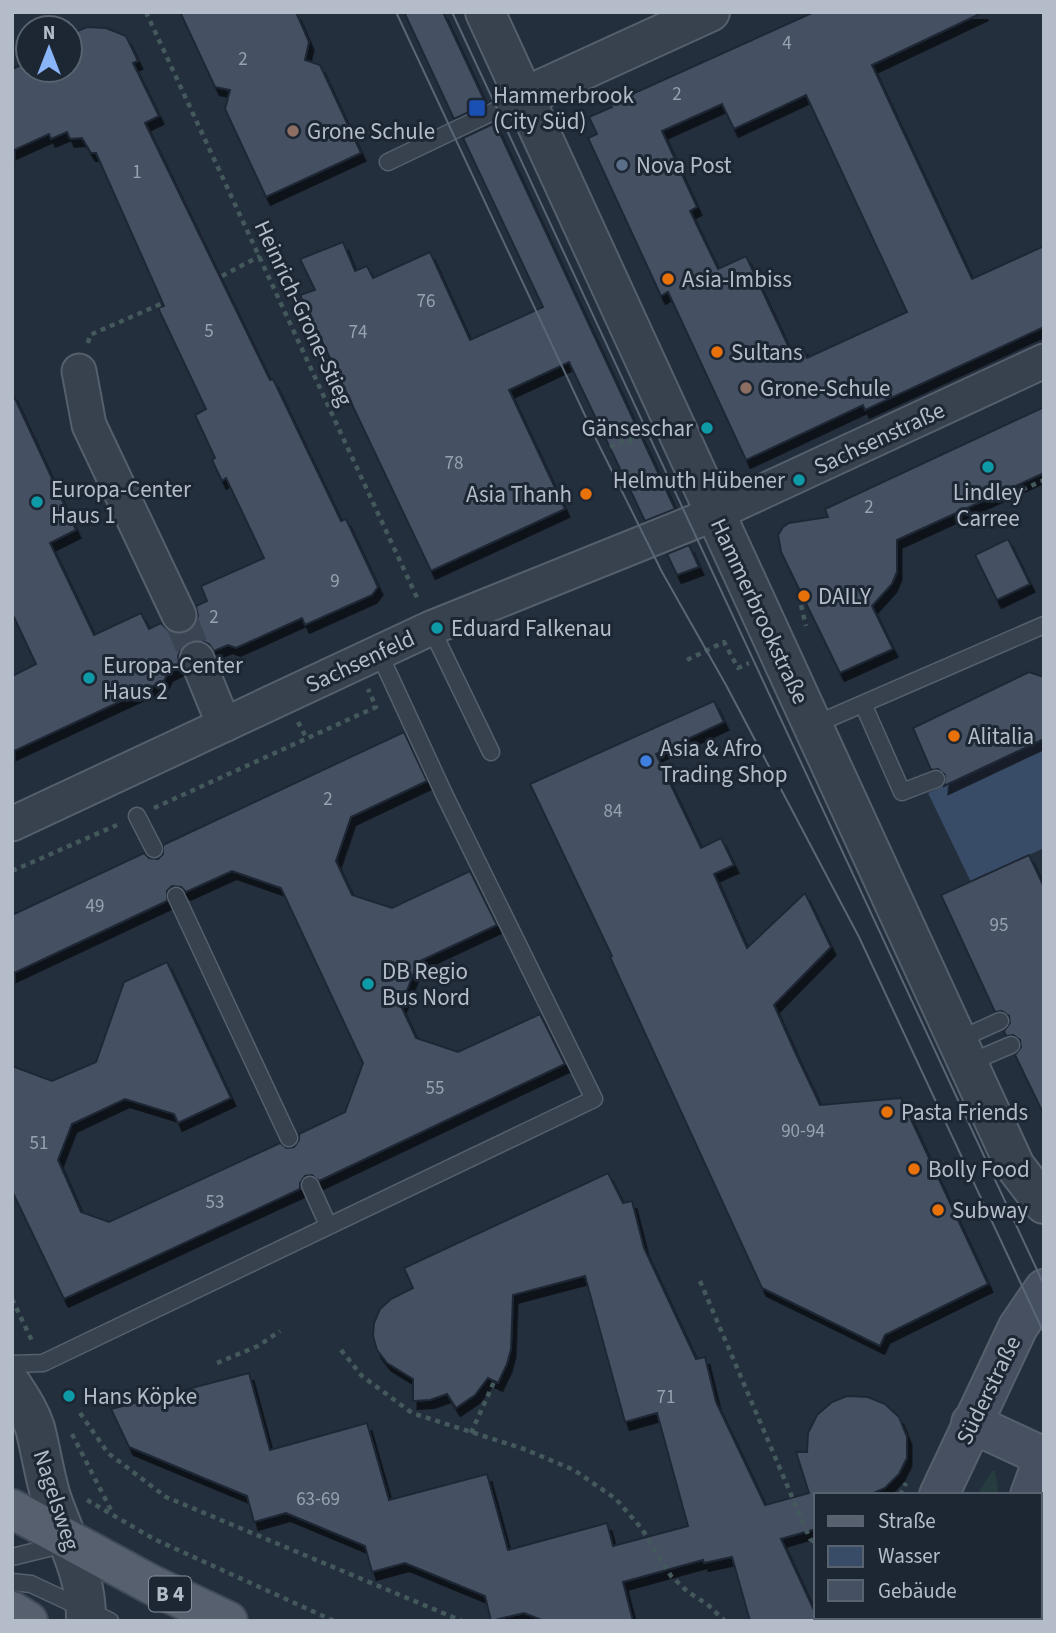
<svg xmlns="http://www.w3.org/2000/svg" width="1056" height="1633" viewBox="0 0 1056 1633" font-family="'Source Sans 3',sans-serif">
<defs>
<filter id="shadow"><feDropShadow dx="4.5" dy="8" stdDeviation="0" flood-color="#0009"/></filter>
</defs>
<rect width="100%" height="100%" fill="#242f3e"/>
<polygon fill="#263c3f" points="992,1471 995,1471 999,1495 977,1495"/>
<polygon fill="#394c67" points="1044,739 1044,848 971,882 928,793"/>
<g fill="#455162" stroke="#1f2835" stroke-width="2" fill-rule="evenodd" filter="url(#shadow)">
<polygon points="180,12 296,12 309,42 305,60 320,65 361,153 266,197 225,109 230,90 215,87"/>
<polygon points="404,12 443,12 486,104 454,119"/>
<path d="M814,12H984L872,65L972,279L1044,246V327L865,410L863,405L746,460L668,292L661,296L588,138L597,134L589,117L612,107L610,104ZM806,95L907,312L807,358L803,347L791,352L746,256L718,269L690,211L697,207L662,131L722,104L734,129Z"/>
<polygon points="87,27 106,28 126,36 138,61 133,63 159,116 145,123 270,380 273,379 341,521 346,519 378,587 372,595 305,625 302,618 236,648 228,645 214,651 209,644 200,640 189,642 182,647 178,656 180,667 168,673 164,681 12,752 12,676 36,664 12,613 12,392 76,530 50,543 94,635 141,613 149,629 161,623 169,631 177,634 187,633 195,625 198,616 196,606 207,601 201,586 264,558 226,478 222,481 212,460 215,458 195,415 206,409 158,308 164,306 96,153 91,153 82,138 70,139 67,132 51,139 49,134 12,151 12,69 28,62 28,70 70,70 70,34"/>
<polygon points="495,123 675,509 645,521 569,362 509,390 565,509 431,571 300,295 315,290 300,259 343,242 355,271 367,266 373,278 430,252 470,340 543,307 463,138"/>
<polygon points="1044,407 1044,473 897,540 897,572 892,584 872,606 893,649 840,673 781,552 778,535 783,527 789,523 828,517 825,509"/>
<polygon points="1008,539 1030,584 997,600 975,555"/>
<polygon points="689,545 699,567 677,575 667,554"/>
<polygon points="1029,672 1044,677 1044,739 944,786 945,775 938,769 931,770 913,728"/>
<polygon points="714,701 724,722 656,754 701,848 721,838 734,865 714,874 747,948 805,893 831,947 774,1005 795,1052 820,1105 901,1098 988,1284 885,1335 880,1346 762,1288 610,957 612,956 530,784"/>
<polygon points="404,732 427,781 351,817 336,861 352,895 392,908 470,871 497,925 418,962 401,1006 416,1038 458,1052 540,1014 565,1064 319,1181 312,1175 305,1176 300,1183 300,1189 64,1299 12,1191 12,1066 52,1081 96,1062 124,982 167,962 231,1098 178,1123 174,1114 125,1099 72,1124 58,1160 81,1212 109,1222 280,1143 287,1148 294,1147 299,1140 299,1134 345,1112 363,1063 281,888 232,871 186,892 181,887 172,886 167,891 167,901 12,974 12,915 144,853 149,858 158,859 163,854 163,845"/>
<polygon points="1029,855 1044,887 1044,1115 1015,1055 1021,1047 1020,1040 1013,1035 1006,1036 1004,1031 1010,1023 1009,1016 1002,1011 995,1012 941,895"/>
<polygon points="608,1173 623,1203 632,1201 644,1248 696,1359 705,1357 716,1402 765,1505 809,1493 796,1452 807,1452 808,1433 817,1415 832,1402 847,1396 868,1397 885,1404 899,1417 907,1437 907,1458 899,1474 885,1488 869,1495 816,1495 816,1529 781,1539 819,1621 750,1621 732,1557 704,1563 703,1560 623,1582 633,1621 544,1621 524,1613 491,1621 485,1596 405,1563 372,1572 365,1546 286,1513 254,1522 247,1496 129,1447 111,1409 249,1373 270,1450 367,1423 389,1500 487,1474 508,1550 607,1523 613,1546 688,1526 657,1413 625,1422 585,1276 513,1295 511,1349 507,1364 498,1383 488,1378 475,1395 456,1408 447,1394 430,1400 413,1401 413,1379 387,1363 377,1350 373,1336 374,1323 380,1309 391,1299 413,1288 404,1268"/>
</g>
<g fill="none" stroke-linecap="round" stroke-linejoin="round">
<polyline stroke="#3a4453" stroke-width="33" stroke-dasharray="33 17" stroke-linecap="butt" points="179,615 197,659"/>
<defs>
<g id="service">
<polyline points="388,162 524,97"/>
<polyline points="431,628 491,752"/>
<polyline points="863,704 902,792 936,779"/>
<polyline points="814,725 1044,625"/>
<polyline points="137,816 154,849"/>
<polyline points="176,896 289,1138"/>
<polyline points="958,1040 1000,1021"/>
<polyline points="969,1063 1011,1045"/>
<polyline points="310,1185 328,1225"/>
<polyline points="12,1364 43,1363 594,1099 445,796 379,653"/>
<polyline points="12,1557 65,1544"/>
<polyline points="12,1582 31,1584 110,1621"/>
<polyline points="1020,1617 1030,1621"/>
</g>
<g id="minor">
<polyline points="79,371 89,425 179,615"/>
<polyline points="197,659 224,725"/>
<polyline points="12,824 431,628 714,514 1044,361"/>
</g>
<g id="tertiary">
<polyline points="485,12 1015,1166 1044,1204"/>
<polyline points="524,97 710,12"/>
<path d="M12,1385C21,1399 30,1412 35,1428C41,1451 44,1474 51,1497C65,1539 87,1574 86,1621"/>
</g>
<g id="secondary">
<polyline points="971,1423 1044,1457"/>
<polyline points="939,1495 1018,1327 1044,1289"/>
<polyline points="1030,1495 1044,1457"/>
<polyline points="882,1621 883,1617"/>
<polyline points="986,1621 987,1617"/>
</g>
<g id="primary">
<polyline points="12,1509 152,1585 228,1621"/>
<polyline points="12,1611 28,1621"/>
</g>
</defs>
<use href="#service" stroke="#565f6c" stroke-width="19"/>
<use href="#minor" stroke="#565f6c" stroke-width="37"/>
<use href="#tertiary" stroke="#565f6c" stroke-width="42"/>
<use href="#secondary" stroke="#565f6c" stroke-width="42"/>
<use href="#primary" stroke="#414a57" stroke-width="42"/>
<g stroke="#44595c" stroke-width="4.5" stroke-dasharray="5 5" stroke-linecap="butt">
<polyline points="146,12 419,602"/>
<polyline points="222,276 260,256"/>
<polyline points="88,343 90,335 163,303"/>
<polyline points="629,439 633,448"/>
<polyline points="610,447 640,434"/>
<polyline points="1004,498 1044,480"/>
<polyline points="801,605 806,626"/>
<polyline points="687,660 724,642 738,668 749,663"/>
<polyline points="298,722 307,739"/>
<polyline points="154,808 376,707 368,689"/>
<polyline points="12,871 117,825"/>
<polyline points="700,1281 810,1539 816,1543"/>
<polyline points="12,1299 33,1343"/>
<polyline points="341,1350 362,1376 412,1413 524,1449 574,1470 616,1499 642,1529 671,1576 688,1592 707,1604 725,1621"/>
<polyline points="217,1363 258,1346 280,1331"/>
<polyline points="80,1413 108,1453 166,1497 462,1621"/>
<polyline points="471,1433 494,1382"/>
<polyline points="72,1434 113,1514"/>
<polyline points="900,1495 906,1483"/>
<polyline points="87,1500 154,1539 334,1621"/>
<polyline points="835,1621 837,1617"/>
</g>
<use href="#service" stroke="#38414e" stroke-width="16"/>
<use href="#minor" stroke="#38414e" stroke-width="33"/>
<use href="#tertiary" stroke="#38414e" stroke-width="38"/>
<use href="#secondary" stroke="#465061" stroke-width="38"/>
<use href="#primary" stroke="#56606e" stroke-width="38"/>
<g stroke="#5a6575" stroke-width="2">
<polyline points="396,12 597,441 662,572 726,685 859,937 1044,1333"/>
<polyline points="452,12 1044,1285"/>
</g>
</g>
<rect fill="#1a4fb4" stroke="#1d2633" stroke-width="2.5" x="468" y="99" width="18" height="18" rx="3.5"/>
<g fill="#8d6e63" stroke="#1d2633" stroke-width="2.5">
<circle cx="293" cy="131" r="7"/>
<circle cx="746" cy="388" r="7"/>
</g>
<circle fill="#5c6f8a" stroke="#1d2633" stroke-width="2.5" cx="622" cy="165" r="7"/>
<g fill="#e8710a" stroke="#1d2633" stroke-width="2.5">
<circle cx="668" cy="279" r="7"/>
<circle cx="717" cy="352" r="7"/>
<circle cx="586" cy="494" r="7"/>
<circle cx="804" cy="596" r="7"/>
<circle cx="954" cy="736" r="7"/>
<circle cx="887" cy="1112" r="7"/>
<circle cx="914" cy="1169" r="7"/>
<circle cx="938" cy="1210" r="7"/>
</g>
<g fill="#0f9aa8" stroke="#1d2633" stroke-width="2.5">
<circle cx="707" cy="428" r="7"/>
<circle cx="988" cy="467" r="7"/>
<circle cx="799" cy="480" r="7"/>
<circle cx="37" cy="502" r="7"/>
<circle cx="437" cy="628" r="7"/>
<circle cx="89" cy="678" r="7"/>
<circle cx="368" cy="984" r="7"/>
<circle cx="69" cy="1396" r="7"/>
</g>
<circle fill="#3f7fe0" stroke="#1d2633" stroke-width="2.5" cx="646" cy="761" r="7"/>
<g text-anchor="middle" stroke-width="6" stroke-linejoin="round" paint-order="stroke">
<g font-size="19" fill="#98a1af">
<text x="787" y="49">4</text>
<text x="243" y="65">2</text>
<text x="677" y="100">2</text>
<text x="137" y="178">1</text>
<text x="426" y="307">76</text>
<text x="209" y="337">5</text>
<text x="358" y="338">74</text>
<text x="454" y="469">78</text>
<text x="869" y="513">2</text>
<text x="335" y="587">9</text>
<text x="214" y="623">2</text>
<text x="328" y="805">2</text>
<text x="613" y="817">84</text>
<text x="95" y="912">49</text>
<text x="999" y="931">95</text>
<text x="435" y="1094">55</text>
<text x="803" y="1137">90-94</text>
<text x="39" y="1149">51</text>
<text x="215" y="1208">53</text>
<text x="666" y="1403">71</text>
<text x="318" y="1505">63-69</text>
</g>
<rect fill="#1d2633" stroke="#878f9c" stroke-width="2" x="149" y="1576.5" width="42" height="35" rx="5"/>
<g font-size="21" font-weight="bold" fill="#b4bcc9">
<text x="170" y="1601">B 4</text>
</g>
<g font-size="23" fill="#b4bcc9" stroke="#1d2633" text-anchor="start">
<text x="493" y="103">Hammerbrook<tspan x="493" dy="26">(City Süd)</tspan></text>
<text x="307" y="139">Grone Schule</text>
<text x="636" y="173">Nova Post</text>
<text x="682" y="287">Asia-Imbiss</text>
<text x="731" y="360">Sultans</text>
<text x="760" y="396">Grone-Schule</text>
<text x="693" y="436" text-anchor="end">Gänseschar</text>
<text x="785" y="488" text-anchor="end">Helmuth Hübener</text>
<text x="51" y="497">Europa-Center<tspan x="51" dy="26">Haus 1</tspan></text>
<text x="988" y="500" text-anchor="middle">Lindley<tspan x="988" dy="26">Carree</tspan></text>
<text x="572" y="502" text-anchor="end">Asia Thanh</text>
<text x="818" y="604">DAILY</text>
<text x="451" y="636">Eduard Falkenau</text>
<text x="103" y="673">Europa-Center<tspan x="103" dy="26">Haus 2</tspan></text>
<text x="968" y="744">Alitalia</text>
<text x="660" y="756">Asia &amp; Afro<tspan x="660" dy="26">Trading Shop</tspan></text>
<text x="382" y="979">DB Regio<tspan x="382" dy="26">Bus Nord</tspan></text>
<text x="901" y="1120">Pasta Friends</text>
<text x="928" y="1177">Bolly Food</text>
<text x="952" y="1218">Subway</text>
<text x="83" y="1404">Hans Köpke</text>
</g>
<g font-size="23" fill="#b4bcc9" stroke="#1d2633">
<text transform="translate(304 313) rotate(65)" y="8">Heinrich-Grone-Stieg</text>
<text transform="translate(879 438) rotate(-25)" y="8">Sachsenstraße</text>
<text transform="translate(760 611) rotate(65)" y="8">Hammerbrookstraße</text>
<text transform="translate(360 661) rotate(-25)" y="8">Sachsenfeld</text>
<text transform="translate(988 1390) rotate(-64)" y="8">Süderstraße</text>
<text transform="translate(57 1500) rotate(72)" y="8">Nagelsweg</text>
</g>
</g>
<rect width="1056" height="1633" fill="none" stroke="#b4bcc9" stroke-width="28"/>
<rect x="814" y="1493" width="228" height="126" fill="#1d2633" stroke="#59626f" stroke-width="2"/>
<rect x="828" y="1516" width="35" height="10" fill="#56606e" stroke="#59626f" stroke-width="2"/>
<text x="878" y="1528" font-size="21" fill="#b4bcc9">Straße</text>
<rect x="828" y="1546" width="35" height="21" fill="#394c67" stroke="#59626f" stroke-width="2"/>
<text x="878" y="1563" font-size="21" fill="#b4bcc9">Wasser</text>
<rect x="828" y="1580" width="35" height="21" fill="#455162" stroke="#59626f" stroke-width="2"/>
<text x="878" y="1598" font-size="21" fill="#b4bcc9">Gebäude</text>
<g transform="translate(49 49)"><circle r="33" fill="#1d2633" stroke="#59626f" stroke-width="2"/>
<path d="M0-5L12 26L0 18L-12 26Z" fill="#8ab4f8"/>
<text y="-10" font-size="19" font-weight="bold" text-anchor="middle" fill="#b4bcc9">N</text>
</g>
</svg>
